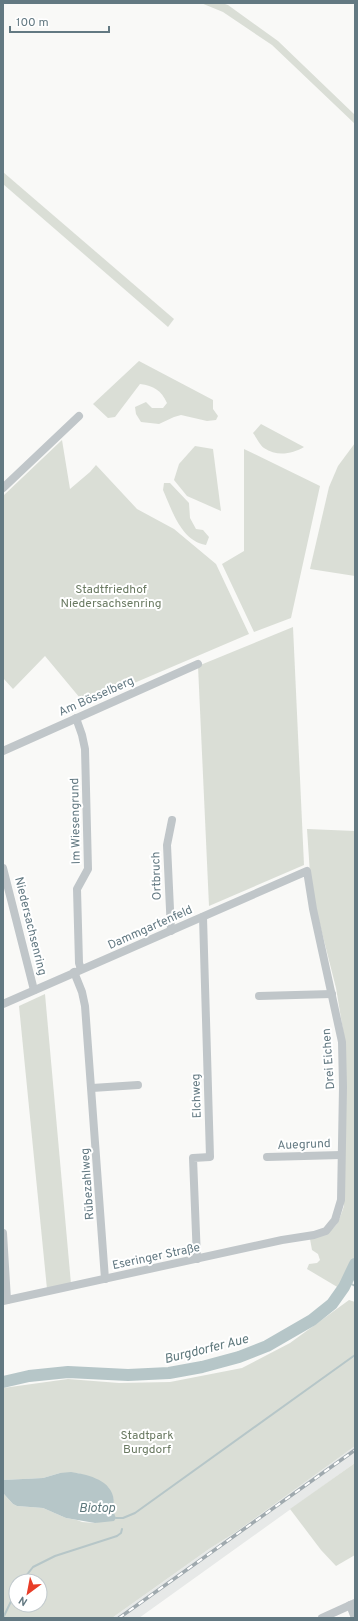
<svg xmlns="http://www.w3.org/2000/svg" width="358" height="1621" viewBox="0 0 358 1621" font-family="Overpass,sans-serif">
<rect width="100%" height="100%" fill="#f9f9f7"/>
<polygon fill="#e7e9e8" points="355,1446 355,1463 139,1618 112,1618 209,1549 236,1532"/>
<g fill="#daded6" fill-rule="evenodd">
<polygon points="201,3 222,3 228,5 278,41 355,115 355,124 272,45 223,12"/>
<polygon points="3,172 174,319 168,327 3,184"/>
<path d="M139,361L213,400V409L218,416L216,420L207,421L181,415L174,417L159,424L141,422L136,414L135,407L146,402L152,408H163L167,403C161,390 154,386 140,384L115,417L108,418L93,404Z"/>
<path d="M261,424L304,447C292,454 277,457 264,448C260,445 256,437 253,433Z"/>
<polygon points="62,440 70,489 90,472 96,465 137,509 174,529 216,564 249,634 85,704 45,656 13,689 3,678 3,496"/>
<polygon points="355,443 355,576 310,569 329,487 338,466"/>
<polygon points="195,446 213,449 221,511 187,496 174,480 179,464"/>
<polygon points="244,449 320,486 291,618 254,632 222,564 244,551"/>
<path d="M164,483H170L189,503L190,518L196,529L203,530L209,537L206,545C181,541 172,510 163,490Z"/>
<polygon points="293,627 304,865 209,906 198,666"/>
<path d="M307,829L355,831V1256L339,1288L307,1269L309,1264L317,1263L320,1260L318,1254L312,1250L310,1239C334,1231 336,1230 344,1206L345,1042L336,988L311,889Z"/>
<polygon points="45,994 71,1284 47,1289 19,1006"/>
<path d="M349,1300L355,1302V1446L236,1532L209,1549L112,1618H3V1493L13,1504L17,1506L43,1508L66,1518L77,1520L82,1522L95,1523L114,1515L113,1497L108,1487L78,1473H60L43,1478L3,1480V1388L68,1379L119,1383L170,1382L242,1368L290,1343ZM16,1581H40V1605H16Z"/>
<polygon points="355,1463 355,1555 336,1566 321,1550 290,1509"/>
</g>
<path fill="#b6c6c8" d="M71,1472C85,1474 109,1479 113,1496C115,1504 112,1511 116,1518L114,1521L95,1523L66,1518L43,1508L17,1506L13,1504L3,1493V1480L43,1478L60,1473Z"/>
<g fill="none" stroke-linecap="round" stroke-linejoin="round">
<g stroke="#b6c6c8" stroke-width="2">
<polyline points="346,1281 355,1286"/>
<polyline points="116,1518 123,1518 135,1513 355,1355"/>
<polyline points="22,1581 33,1567 55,1556 117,1536 121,1533 122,1529"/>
<polyline points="3,1618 16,1591"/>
</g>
<polyline stroke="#b6c6c8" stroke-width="12" points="3,1382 29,1376 68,1372 128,1375 169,1373 202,1367 239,1357 267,1346 312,1320 332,1304 344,1287 355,1264"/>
<g stroke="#c0c6c9" stroke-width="8">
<polyline points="3,488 79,416"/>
<polyline points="76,718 82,735 85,749 88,869 77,889 79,963 81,969"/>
<polyline points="3,751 198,664"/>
<polyline points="3,868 34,990"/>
<polyline points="171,931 167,845 172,820"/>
<polyline points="74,972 82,992 85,1006 105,1279"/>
<polyline points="259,996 332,994"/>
<polyline points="3,1004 307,871 313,909 342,1042 343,1087 341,1200 335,1220 326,1231 314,1235 282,1240 3,1301"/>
<polyline points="92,1088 138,1085"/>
<polyline points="267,1157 341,1155"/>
<polyline points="3,1233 7,1300"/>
<polyline points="197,1259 193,1158 210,1157 203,917"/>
<polyline points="350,1605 355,1618"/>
<polyline points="322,1618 355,1603"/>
</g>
<defs>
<polyline id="rail" points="119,1618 355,1450"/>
</defs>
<use href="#rail" stroke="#9fa9ae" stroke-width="3.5"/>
<use href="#rail" stroke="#fff" stroke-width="2" stroke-dasharray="6" stroke-linecap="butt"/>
</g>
<g text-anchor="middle" stroke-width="4" stroke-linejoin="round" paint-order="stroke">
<g font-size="12" fill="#6a7a62" stroke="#fff">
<text x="111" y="593">Stadtfriedhof<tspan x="111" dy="14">Niedersachsenring</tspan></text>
<text x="147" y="1439">Stadtpark<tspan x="147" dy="14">Burgdorf</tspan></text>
</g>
<g font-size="12" fill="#637982" stroke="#fff">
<text transform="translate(96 696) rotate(-24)" y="4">Am Bösselberg</text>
<text transform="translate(75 821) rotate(-91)" y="4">Im Wiesengrund</text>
<text transform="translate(156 876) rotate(-92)" y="4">Ortbruch</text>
<text transform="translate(31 926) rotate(76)" y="4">Niedersachsenring</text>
<text transform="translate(150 927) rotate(-24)" y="4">Dammgartenfeld</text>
<text transform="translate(328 1059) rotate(-94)" y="4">Drei Eichen</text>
<text transform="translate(196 1096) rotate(-92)" y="4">Elchweg</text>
<text transform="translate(304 1144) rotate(-2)" y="4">Auegrund</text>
<text transform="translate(87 1184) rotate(-94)" y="4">Rübezahlweg</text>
<text transform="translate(156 1256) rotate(-12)" y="4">Eseringer Straße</text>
</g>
<g font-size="13" font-style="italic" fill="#5e787c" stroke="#fff">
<text transform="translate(206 1348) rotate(-14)" y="5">Burgdorfer Aue</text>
<text x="97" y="1512">Biotop</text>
</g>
</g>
<rect width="358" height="1621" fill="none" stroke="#637982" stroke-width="8"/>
<g transform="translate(28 1593) rotate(212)"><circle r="19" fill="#ffffff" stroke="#c1c9cd"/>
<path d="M0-3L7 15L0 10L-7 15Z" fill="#e83d28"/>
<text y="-6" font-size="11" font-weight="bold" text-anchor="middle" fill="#637982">N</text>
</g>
<path d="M10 26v6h99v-6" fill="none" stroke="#637982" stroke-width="2"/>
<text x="16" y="26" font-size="12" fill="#637982" stroke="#ffffff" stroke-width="3" paint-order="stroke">100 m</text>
</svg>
